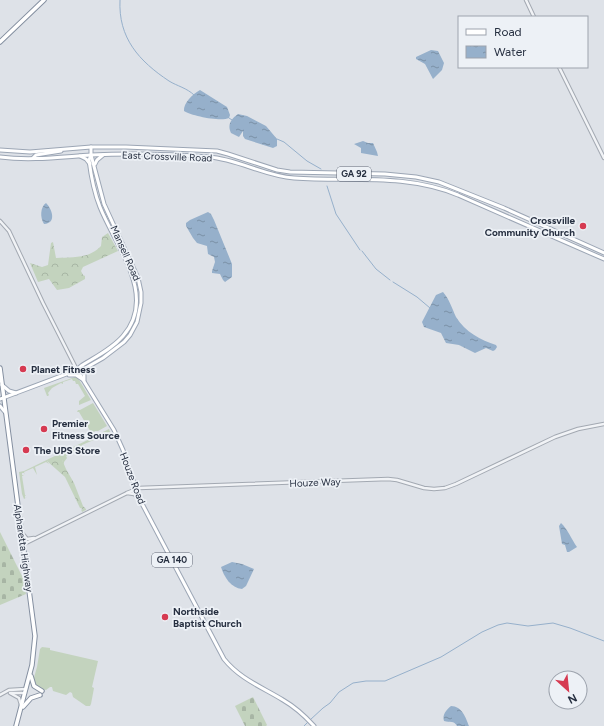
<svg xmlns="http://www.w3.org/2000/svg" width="604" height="726" viewBox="0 0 604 726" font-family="Figtree,sans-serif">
<defs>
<pattern id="forest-crowns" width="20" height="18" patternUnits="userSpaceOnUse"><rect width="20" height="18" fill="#c3d3be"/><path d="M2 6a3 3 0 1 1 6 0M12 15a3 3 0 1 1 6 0" fill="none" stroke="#a7b5a4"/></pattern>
<pattern id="cemetery-stones" width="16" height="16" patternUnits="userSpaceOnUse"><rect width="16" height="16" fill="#c3d3be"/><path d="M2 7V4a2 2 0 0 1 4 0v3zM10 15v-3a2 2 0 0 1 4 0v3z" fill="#a7b5a4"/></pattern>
<pattern id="water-ripples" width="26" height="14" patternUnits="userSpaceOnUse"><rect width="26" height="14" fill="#96b0cb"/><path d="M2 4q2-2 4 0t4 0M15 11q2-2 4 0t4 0" fill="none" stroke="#7a90a6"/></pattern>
</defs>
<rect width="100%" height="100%" fill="#dee2e8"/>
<g fill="#c3d3be">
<polygon points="75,377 78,378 91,400 79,405 79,401 85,396 78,384 76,384 75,381 73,381 72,379 63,382 63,384 61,383 52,388 48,393 49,395 48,396 47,396 44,388"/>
<polygon points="93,403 107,426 98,431 95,431 92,434 79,412 77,412 78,410 80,410"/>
<polygon points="109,429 110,432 100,438 100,435 96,437 96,439 82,445 78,452 76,450 66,456 67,458 64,462 64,465 62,460 47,461 49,464 46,462 35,467 37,475 33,468 24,472 25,475 24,473 22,473 22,475 24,476 22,476 25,495 26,495 25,496 25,498 27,497 24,499 22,494 19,472 24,471 100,434 101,435 101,433"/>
<polygon points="42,647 50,648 50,650 98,661 92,687 94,688 91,704 90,706 86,706 73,697 72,693 70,692 66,695 53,691 52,687 50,687 46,690 37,688 33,681 37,667 40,649"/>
</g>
<g fill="url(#forest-crowns)">
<path d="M108,233L118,251L83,267L81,271L83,275L85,276V279L69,288L57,290L49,279L38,282L30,263L42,267L48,265L51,243L53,242L56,258C72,257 89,259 101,246L102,237Z"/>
<polygon points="60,455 66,469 74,483 83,506 86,509 86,510 82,512 81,509 82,510 83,509 80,508 65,477 47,461"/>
</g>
<g fill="url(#cemetery-stones)">
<polygon points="0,532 24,580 26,594 0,605"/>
<polygon points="253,697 267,725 266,726 245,726 235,706"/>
</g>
<g fill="url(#water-ripples)">
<polygon points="431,50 438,51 444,63 442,70 433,79 425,64 416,59 416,57"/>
<path d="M200,90L227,107L230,115L229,118C221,122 192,116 184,111C183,103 193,94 200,90Z"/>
<path d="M238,114L247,116L266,126L277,139V146L273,148L245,139L243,136V131L239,137L231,133C227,125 231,119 238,114Z"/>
<polygon points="363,141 368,143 373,143 377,152 378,156 361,153 361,148 354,144"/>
<path d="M46,203C52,209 57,223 44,224C40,218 40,207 46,203Z"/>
<polygon points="208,212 211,214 214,220 232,264 232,277 225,282 223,280 220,274 212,273 212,271 215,262 214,257 208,254 207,246 197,243 193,238 186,226 186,223 190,220"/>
<path d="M443,292C449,299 452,308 456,317C465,332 481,340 496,345L497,347L495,350L493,351L486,348L475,353L459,345L446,343L441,333L424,327L422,322L436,295Z"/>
<path d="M561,523C567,528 572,540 577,547L569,552H567L565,545L562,544L559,526Z"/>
<path d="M232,562L242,564L254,569L246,586L242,589C231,588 224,577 221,567Z"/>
<path d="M451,706C462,706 466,718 469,726H457C454,720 450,723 444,721C442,715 446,710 451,706Z"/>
</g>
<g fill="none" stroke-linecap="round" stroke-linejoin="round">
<g stroke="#96b0cb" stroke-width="1">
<path d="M120,0C118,38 139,61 169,81C177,86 187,88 194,95"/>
<polyline points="229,118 232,120"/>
<polyline points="277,139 284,142 307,161 321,169"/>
<polyline points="327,186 336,214 360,250"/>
<polyline points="362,251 376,269 390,280"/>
<polyline points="393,282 417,297 430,308"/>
<polyline points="310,720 323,708 330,703 339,692 353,683 366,681 385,681 441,657 482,632 498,625 507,623 528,626 553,623 570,628 604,641"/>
<polyline points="304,726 308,722"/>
</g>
<defs>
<g id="minor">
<polyline points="526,0 534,17"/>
<polyline points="559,67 604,158"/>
<polyline points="0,221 9,231 43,303 77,370"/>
<polyline points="127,493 134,494 139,498"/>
<polyline points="22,533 27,539 34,538"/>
<polyline points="24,544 127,493 139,488 388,479 397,480 424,488 434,489 445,488 456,484 555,437 578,429 604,424"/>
<polyline points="10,693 19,698 21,705"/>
<polyline points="11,693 25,693"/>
<polyline points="0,695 9,690 26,689"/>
</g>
<g id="major">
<polyline points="0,150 30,152 91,147 126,147 217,151 228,154 277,170 290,172 385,174 416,177 439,182 504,208 604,253"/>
<polyline points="80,156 86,159 90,164"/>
<path d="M0,157C30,161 60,157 91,155C130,153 170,154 209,157C238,159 264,176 294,178C350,182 404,173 458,195L604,259"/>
<polyline points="33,158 36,155 61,151"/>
<polyline points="95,164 97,160 103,155"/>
<path d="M77,370L114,430L123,450L139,498L224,659C240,679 262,687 283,700C295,707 305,716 314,726"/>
<path d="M77,370L81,366C95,357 112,349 123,336C158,296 116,247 100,207C94,192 91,176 89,160L91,155V147"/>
<polyline points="69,375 76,375 82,379"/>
<polyline points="84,380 84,372 86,368"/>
<polyline points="2,385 9,391 16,393"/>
<polyline points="0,399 77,370 82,370 103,358 124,342 130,335 137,322 141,303 141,292 138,278 104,204 91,155"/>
<polyline points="0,406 5,412"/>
</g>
<g id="highway">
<polyline points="0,42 44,0"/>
<polyline points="0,368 35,636 32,665 16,726"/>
<polyline points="31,676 34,686 42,691"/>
<polyline points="23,707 31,698 40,695"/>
</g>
</defs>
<use href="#minor" stroke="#a3a9b2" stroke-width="4.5"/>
<use href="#major" stroke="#9ca6b5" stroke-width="5"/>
<use href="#highway" stroke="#848fa0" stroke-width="5.5"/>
<use href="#minor" stroke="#f1f3f6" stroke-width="2.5"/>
<use href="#major" stroke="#fff" stroke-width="3"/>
<use href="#highway" stroke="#fff" stroke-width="3.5"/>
</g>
<g fill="#d63a51" stroke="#edf1f6" stroke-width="1.5">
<circle cx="583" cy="226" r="4"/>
<circle cx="23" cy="369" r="4"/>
<circle cx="44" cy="429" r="4"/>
<circle cx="26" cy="450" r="4"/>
<circle cx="165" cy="617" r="4"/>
</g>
<g text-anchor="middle" stroke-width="3.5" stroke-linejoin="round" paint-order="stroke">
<g fill="#edf1f6" stroke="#626977" stroke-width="1">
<rect x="337" y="167" width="34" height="14" rx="3"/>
<rect x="152" y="553" width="40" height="14" rx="3"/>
</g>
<g font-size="9" font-weight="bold" fill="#262f40">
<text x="354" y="177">GA 92</text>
<text x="172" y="563">GA 140</text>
</g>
<g font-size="10" fill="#262f40" stroke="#edf1f6">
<text transform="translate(167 156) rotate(2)" y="4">East Crossville Road</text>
<text transform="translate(126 253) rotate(66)" y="4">Mansell Road</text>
<text transform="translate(133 478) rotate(69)" y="4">Houze Road</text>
<text transform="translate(315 482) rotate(-2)" y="4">Houze Way</text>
<text transform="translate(24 548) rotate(82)" y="4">Alpharetta Highway</text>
</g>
<g font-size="10" font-weight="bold" fill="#262f40" stroke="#edf1f6" text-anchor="start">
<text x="575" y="224" text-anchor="end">Crossville<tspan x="575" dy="12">Community Church</tspan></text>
<text x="31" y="373">Planet Fitness</text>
<text x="52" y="427">Premier<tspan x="52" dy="12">Fitness Source</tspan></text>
<text x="34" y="454">The UPS Store</text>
<text x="173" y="615">Northside<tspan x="173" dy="12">Baptist Church</tspan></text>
</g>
</g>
<rect x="458" y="16" width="130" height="52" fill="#edf1f6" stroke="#9da3ad"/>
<rect x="466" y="29" width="20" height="6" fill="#ffffff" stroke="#9da3ad"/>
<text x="494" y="36" font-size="12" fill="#262f40">Road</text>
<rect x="466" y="46" width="20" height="12" fill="url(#water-ripples)" stroke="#9da3ad"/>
<text x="494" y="56" font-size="12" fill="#262f40">Water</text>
<g transform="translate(568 690) rotate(153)"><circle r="19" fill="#edf1f6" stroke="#9da3ad"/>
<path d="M0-3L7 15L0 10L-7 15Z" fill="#d63a51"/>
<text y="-6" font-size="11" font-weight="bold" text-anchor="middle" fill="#262f40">N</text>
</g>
</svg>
